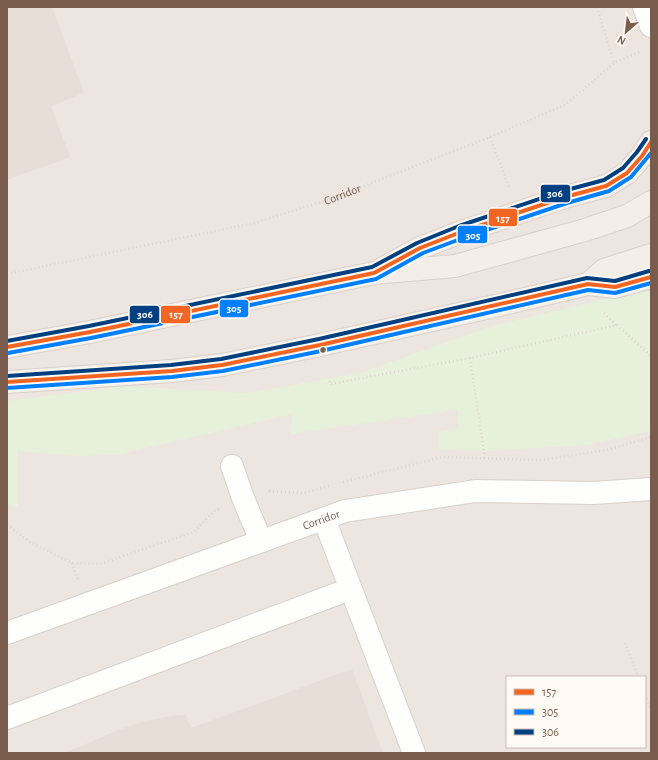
<svg xmlns="http://www.w3.org/2000/svg" width="658" height="760" viewBox="0 0 658 760" font-family="'Alegreya Sans',sans-serif">
<rect width="100%" height="100%" fill="#f9f5f0"/>
<path fill="#ede5e0" fill-rule="evenodd" d="M7,7H651V753H7ZM507,677H645V747H507Z"/>
<polygon fill="#e7f0db" points="639,291 651,293 651,431 588,445 489,451 439,450 438,432 458,428 458,410 291,434 292,414 116,455 76,456 17,451 18,507 7,504 7,401 124,386 245,393 360,373 492,326"/>
<g fill="#e6ded7">
<polygon points="7,7 52,7 84,93 51,106 70,157 7,180"/>
<polygon points="352,669 383,753 65,753 118,730 145,721 172,716 186,715 191,728"/>
</g>
<g fill="none" stroke-linecap="round" stroke-linejoin="round">
<defs>
<g id="minor">
<polyline points="644,7 651,26"/>
<polyline points="232,466 243,498 261,541"/>
<polyline points="324,519 414,753"/>
<path id="s2" d="M7,633L345,511L475,491L593,493L651,489"/>
<polyline points="7,718 350,589"/>
</g>
<g id="major">
<polyline points="382,269 420,248 461,232 565,197 606,186 627,173 642,156 651,142"/>
<polyline points="588,284 604,270 651,255"/>
<polyline points="7,347 90,332 374,273 455,266 585,230 627,216 651,202"/>
<polyline points="7,382 172,371 222,365 320,345 491,307 588,284 615,287 651,277"/>
</g>
</defs>
<use href="#minor" stroke="#d7d1cb" stroke-width="24"/>
<use href="#major" stroke="#dad1cc" stroke-width="24"/>
<g stroke="#dcd5d0" stroke-width="2.5" stroke-dasharray="1 3" stroke-linecap="butt">
<polyline points="597,7 614,63"/>
<polyline points="490,137 509,187"/>
<path id="s1" d="M7,274L254,223L328,200L490,137L565,105L614,63L641,51"/>
<polyline points="604,313 616,325"/>
<polyline points="470,358 485,459"/>
<polyline points="330,381 330,384 470,358 617,325 651,356"/>
<polyline points="343,482 443,457 540,460 607,450 651,437"/>
<polyline points="269,491 303,493 329,486"/>
<polyline points="7,525 30,542 72,563 100,564 194,532 214,511 219,509"/>
<polyline points="72,563 78,580"/>
<polyline points="625,643 638,677"/>
<polyline points="645,695 651,710"/>
</g>
<use href="#minor" stroke="#fefefd" stroke-width="22"/>
<use href="#major" stroke="#f3eee8" stroke-width="22"/>
<defs>
<g id="bus-1">
<polyline points="7,347 90,332 374,273 420,248 461,232 565,197 606,186 627,173 642,156 651,142"/>
<polyline points="7,382 172,371 222,365 320,345 588,284 615,287 651,277"/>
</g>
<g id="bus-2">
<polyline points="8,353 91,338 376,279 423,253 463,238 567,203 609,191 631,177 651,153"/>
<polyline points="7,388 172,377 223,371 321,351 588,290 615,293 651,283"/>
</g>
<g id="bus-3">
<polyline points="7,341 89,326 372,267 417,243 459,226 563,191 604,180 623,168 637,152 646,139"/>
<polyline points="7,376 171,365 221,359 319,339 587,278 615,281 649,271"/>
</g>
</defs>
<use href="#bus-1" stroke="#fffaf3" stroke-width="7"/>
<use href="#bus-2" stroke="#fffaf3" stroke-width="7"/>
<use href="#bus-3" stroke="#fffaf3" stroke-width="7"/>
<use href="#bus-1" stroke="#f26522" stroke-width="4"/>
<use href="#bus-2" stroke="#0080ff" stroke-width="4"/>
<use href="#bus-3" stroke="#004080" stroke-width="4"/>
</g>
<circle fill="#7a5c4d" stroke="#fffaf3" stroke-width="1.5" cx="323" cy="350" r="3.5"/>
<g text-anchor="middle" stroke-width="3.5" stroke-linejoin="round" paint-order="stroke">
<g font-size="12" fill="#7a5c4d" stroke="#fffaf3">
<text dy="4" stroke="none"><textPath href="#s1" startOffset="345">Corridor</textPath></text>
<text dy="4" stroke="none"><textPath href="#s2" startOffset="334">Corridor</textPath></text>
</g>
</g>
<g stroke="#fffaf3" stroke-width="1.5">
<rect x="540" y="184" width="31" height="19" rx="4" fill="#004080"/>
<rect x="488" y="208" width="30" height="19" rx="4" fill="#f26522"/>
<rect x="457" y="225" width="31" height="19" rx="4" fill="#0080ff"/>
<rect x="219" y="299" width="30" height="19" rx="4" fill="#0080ff"/>
<rect x="160" y="305" width="31" height="19" rx="4" fill="#f26522"/>
<rect x="129" y="305" width="31" height="19" rx="4" fill="#004080"/>
</g>
<g font-size="11" text-anchor="middle" font-weight="bold" fill="#fff">
<text x="555" y="197">306</text>
<text x="503" y="222">157</text>
<text x="473" y="239">305</text>
<text x="234" y="312">305</text>
<text x="176" y="318">157</text>
<text x="145" y="318">306</text>
</g>
<rect width="658" height="760" fill="none" stroke="#7a5c4d" stroke-width="16"/>
<rect x="506" y="676" width="140" height="72" fill="#fffaf3" stroke="#cabbb1"/>
<rect x="514" y="689" width="20" height="6" fill="#f26522" stroke="#cabbb1"/>
<text x="542" y="696" font-size="12" fill="#7a5c4d">157</text>
<rect x="514" y="709" width="20" height="6" fill="#0080ff" stroke="#cabbb1"/>
<text x="542" y="716" font-size="12" fill="#7a5c4d">305</text>
<rect x="514" y="729" width="20" height="6" fill="#004080" stroke="#cabbb1"/>
<text x="542" y="736" font-size="12" fill="#7a5c4d">306</text>
<g transform="translate(626 32) rotate(208)" stroke="#fffaf3" stroke-width="3" paint-order="stroke">
<path d="M0-3L7 15L0 10L-7 15Z" fill="#7a5c4d"/>
<text y="-6" font-size="11" font-weight="bold" text-anchor="middle" fill="#7a5c4d">N</text>
</g>
</svg>
